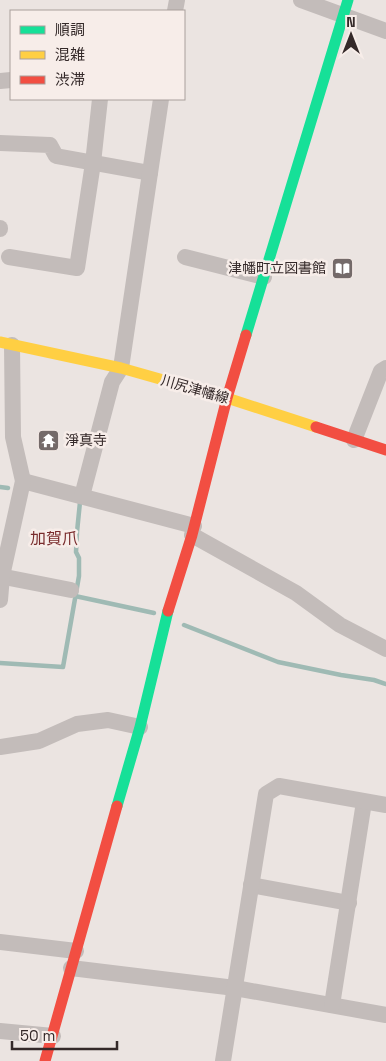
<svg xmlns="http://www.w3.org/2000/svg" width="386" height="1061" viewBox="0 0 386 1061" font-family="'Space Grotesk','Noto Sans JP',sans-serif">
<rect width="100%" height="100%" fill="#ebe4e1"/>
<g fill="none" stroke-linecap="round" stroke-linejoin="round">
<g stroke="#9fbab4" stroke-width="4.5">
<polyline points="0,487 8,488"/>
<polyline points="75,596 154,613"/>
<polyline points="184,625 278,662 341,675 374,680 386,684"/>
<polyline points="0,663 63,667 79,576 79,558 76,552 77,532 80,502 78,501"/>
</g>
<g stroke="#c3bcba" stroke-width="16">
<polyline points="301,0 386,31"/>
<polyline points="175,11 177,0"/>
<polyline points="0,81 11,80"/>
<polyline points="0,143 50,145 56,156 150,173"/>
<polyline points="0,228 0,229"/>
<polyline points="9,257 77,268 93,163 100,99"/>
<polyline points="185,257 264,277"/>
<polyline points="354,440 381,371 386,368"/>
<polyline points="23,481 194,526"/>
<polyline points="82,496 112,382 121,368 161,99"/>
<polyline points="192,535 296,593 340,625 386,649"/>
<polyline points="0,576 71,590"/>
<polyline points="0,600 2,576 23,481 13,437 12,345"/>
<polyline points="0,747 39,741 77,724 108,720 140,727"/>
<polyline points="251,885 349,903"/>
<polyline points="0,942 76,951"/>
<polyline points="71,968 235,988 386,1015"/>
<polyline points="332,1005 364,802"/>
<polyline points="0,1031 53,1036"/>
<polyline points="223,1061 266,794 279,786 386,805"/>
</g>
<g stroke="#16e098" stroke-width="11">
<polyline points="246,335 348,0"/>
<polyline points="117,806 140,727 168,611"/>
</g>
<polyline stroke="#ffcf43" stroke-width="11" points="0,342 121,368 227,398 316,427"/>
<g stroke="#f24e42" stroke-width="11">
<polyline points="316,427 386,450"/>
<polyline points="168,611 192,535 227,398 246,335"/>
<polyline points="45,1061 117,806"/>
</g>
</g>
<defs>
<symbol id="library-square" viewBox="-11 -11 22 22"><rect x="-9" y="-9" width="18" height="18" rx="4" fill="#746a69" stroke="#f7ede9"/><path d="M-6-4Q-3-5.5-.7-3.5V5Q-3 3-6 4ZM6-4Q3-5.5 .7-3.5V5Q3 3 6 4Z" fill="#fff"/></symbol>
<symbol id="temple-square" viewBox="-11 -11 22 22"><rect x="-9" y="-9" width="18" height="18" rx="4" fill="#746a69" stroke="#f7ede9"/><path d="M0-6L5-2H3V0L6.5 2.5H4V6H1.5V3h-3V6H-4V2.5H-6.5L-3 0V-2H-5Z" fill="#fff"/></symbol>
</defs>
<g fill-rule="evenodd">
<use href="#library-square" x="330" y="256" width="25" height="25"/>
<use href="#temple-square" x="36" y="428" width="25" height="25"/>
</g>
<g text-anchor="middle" stroke-width="5" stroke-linejoin="round" paint-order="stroke">
<g font-size="14" fill="#342929" stroke="#f7ede9" text-anchor="end">
<text x="326" y="273">津幡町立図書館</text>
<text x="65" y="445" text-anchor="start">淨真寺</text>
</g>
<g font-size="14" fill="#342929" stroke="#f7ede9">
<text transform="translate(195 389) rotate(16)" y="5">川尻津幡線</text>
</g>
<g font-size="16" fill="#792c2d" stroke="#f7ede9">
<text x="54" y="544">加賀爪</text>
</g>
</g>
<rect x="10" y="10" width="175" height="90" fill="#f7ede9" stroke="#a99f9c"/>
<rect x="20" y="26" width="25" height="8" fill="#16e098" stroke="#a99f9c"/>
<text x="55" y="35" font-size="15" fill="#342929">順調</text>
<rect x="20" y="51" width="25" height="8" fill="#ffcf43" stroke="#a99f9c"/>
<text x="55" y="60" font-size="15" fill="#342929">混雑</text>
<rect x="20" y="76" width="25" height="8" fill="#f24e42" stroke="#a99f9c"/>
<text x="55" y="85" font-size="15" fill="#342929">渋滞</text>
<g transform="translate(351 35)" stroke="#f7ede9" stroke-width="4" paint-order="stroke">
<path d="M0-4L9 19L0 12L-9 19Z" fill="#342929"/>
<text y="-8" font-size="14" font-weight="bold" text-anchor="middle" fill="#342929">N</text>
</g>
<path d="M12 1041v8h105v-8" fill="none" stroke="#342929" stroke-width="2.5"/>
<text x="20" y="1041" font-size="15" fill="#342929" stroke="#f7ede9" stroke-width="4" paint-order="stroke">50 m</text>
</svg>
